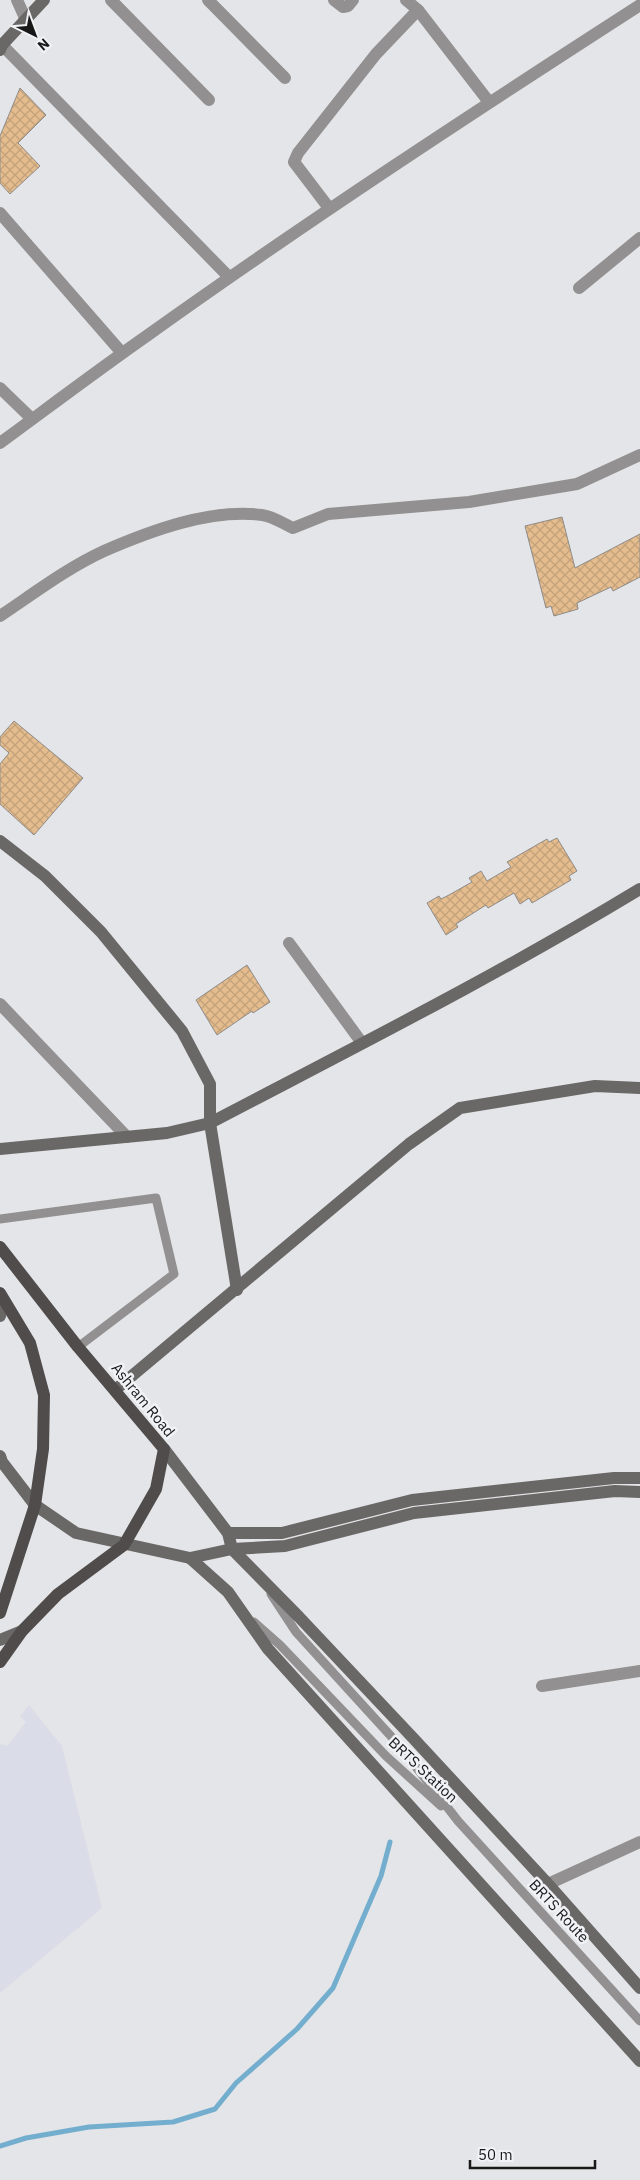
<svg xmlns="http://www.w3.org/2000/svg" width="640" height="2180" viewBox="0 0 640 2180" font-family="'IBM Plex Sans',sans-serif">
<defs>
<pattern id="building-cross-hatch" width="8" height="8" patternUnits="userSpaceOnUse" patternTransform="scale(1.25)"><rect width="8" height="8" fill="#e4bc8e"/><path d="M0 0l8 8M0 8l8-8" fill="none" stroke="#c3a17a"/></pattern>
</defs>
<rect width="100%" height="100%" fill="#e4e5e8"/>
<polygon fill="#dadce7" points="29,1705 62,1746 102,1908 0,1993 0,1744 7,1746 26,1722 20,1716"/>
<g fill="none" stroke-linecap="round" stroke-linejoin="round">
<polyline stroke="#74aece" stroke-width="5" points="0,2146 26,2138 89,2127 173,2122 215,2109 236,2083 297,2029 333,1988 381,1876 390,1842"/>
</g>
<g fill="url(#building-cross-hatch)" stroke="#8e8b89">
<polygon points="20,88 46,115 18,143 40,166 10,194 0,183 0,136"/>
<polygon points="562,517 575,568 640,534 640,577 613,591 611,587 577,603 578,609 554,616 551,606 546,608 525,526"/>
<polygon points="14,721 83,778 34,835 0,804 0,764 9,753 0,745 0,737"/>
<polygon points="557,838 577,871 569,876 571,880 532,903 529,898 520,904 514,893 488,908 486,905 456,924 458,927 446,935 427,903 439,896 441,899 449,895 472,882 469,878 481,871 487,881 511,867 507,862 547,839 549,842"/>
<polygon points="247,965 270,1002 253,1013 252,1011 217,1035 196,1000"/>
</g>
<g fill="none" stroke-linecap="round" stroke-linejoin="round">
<g stroke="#929090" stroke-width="9">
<polyline points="0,1219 156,1198 174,1274 78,1347"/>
<polyline points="271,1594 296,1632 399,1745 458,1821 640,2021"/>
<polyline points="254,1622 280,1645 386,1756 441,1806"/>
</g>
<g stroke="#929090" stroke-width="12">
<polyline points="17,0 26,20"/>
<polyline points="111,0 209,100"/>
<polyline points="208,0 285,78"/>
<polyline points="334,0 343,7 348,6 353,0"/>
<polyline points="406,0 418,10 489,102"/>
<polyline points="2,45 229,277"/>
<polyline points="329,208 294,162 298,153 376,54 418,10"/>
<polyline points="0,213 122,353"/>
<polyline points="579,288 640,238"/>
<polyline points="0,388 32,419"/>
<path d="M0,443C49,407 98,370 148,335C309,220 474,112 640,5"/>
<path d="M0,616C33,594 67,568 104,551C150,531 211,508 262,515C272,516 284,524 293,528L328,514L469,502L577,484L640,455"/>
<polyline points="289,943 362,1043"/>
<polyline points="0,1004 127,1137"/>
<polyline points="542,1686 640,1671"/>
<polyline points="548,1884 640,1842"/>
</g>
<g stroke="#6a6867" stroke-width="12">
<polyline points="0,50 2,45 44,0"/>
<polyline points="0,841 45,876 101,932 182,1031 210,1084 210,1123 237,1290"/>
<path d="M0,1149L167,1133L210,1123C355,1047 500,974 640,889"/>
<polyline points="0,1316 4,1301"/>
<polyline points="115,1390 409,1144 460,1108 595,1086 640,1088"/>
<polyline points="164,1449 228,1533 232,1549 299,1617 414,1739 548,1884 640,1988"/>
<polyline points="0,1456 2,1462 35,1505 76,1533 190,1558 232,1549 285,1546 414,1513 615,1491 640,1492"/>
<polyline points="228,1533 282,1533 412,1500 614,1478 640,1478"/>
<polyline points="190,1558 228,1592 268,1649 640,2061"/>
<polyline points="0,1640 22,1631"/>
</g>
<g stroke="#4f4c4b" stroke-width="12">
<polyline points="0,1247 78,1347 164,1449 156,1489 124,1545 58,1594 22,1631 0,1662"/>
<polyline points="0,1293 30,1343 44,1395 43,1449 35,1505 0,1613"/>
</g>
</g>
<g text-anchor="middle" stroke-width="5" stroke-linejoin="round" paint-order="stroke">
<g font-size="15" fill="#181819" stroke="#f1f2f5">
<text transform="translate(143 1400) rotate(51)" y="5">Ashram Road</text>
<text transform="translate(423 1770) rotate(43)" y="5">BRTS Station</text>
<text transform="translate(559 1911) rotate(47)" y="5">BRTS Route</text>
</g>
</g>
<g transform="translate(35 35) rotate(138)" stroke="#f1f2f5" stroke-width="4" paint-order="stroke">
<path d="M0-4L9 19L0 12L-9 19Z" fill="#181819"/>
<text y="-8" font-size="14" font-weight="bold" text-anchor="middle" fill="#181819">N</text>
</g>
<path d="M470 2160v8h125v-8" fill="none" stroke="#181819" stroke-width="2.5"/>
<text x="478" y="2160" font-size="15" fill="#181819" stroke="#f1f2f5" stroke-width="4" paint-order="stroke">50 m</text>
</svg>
